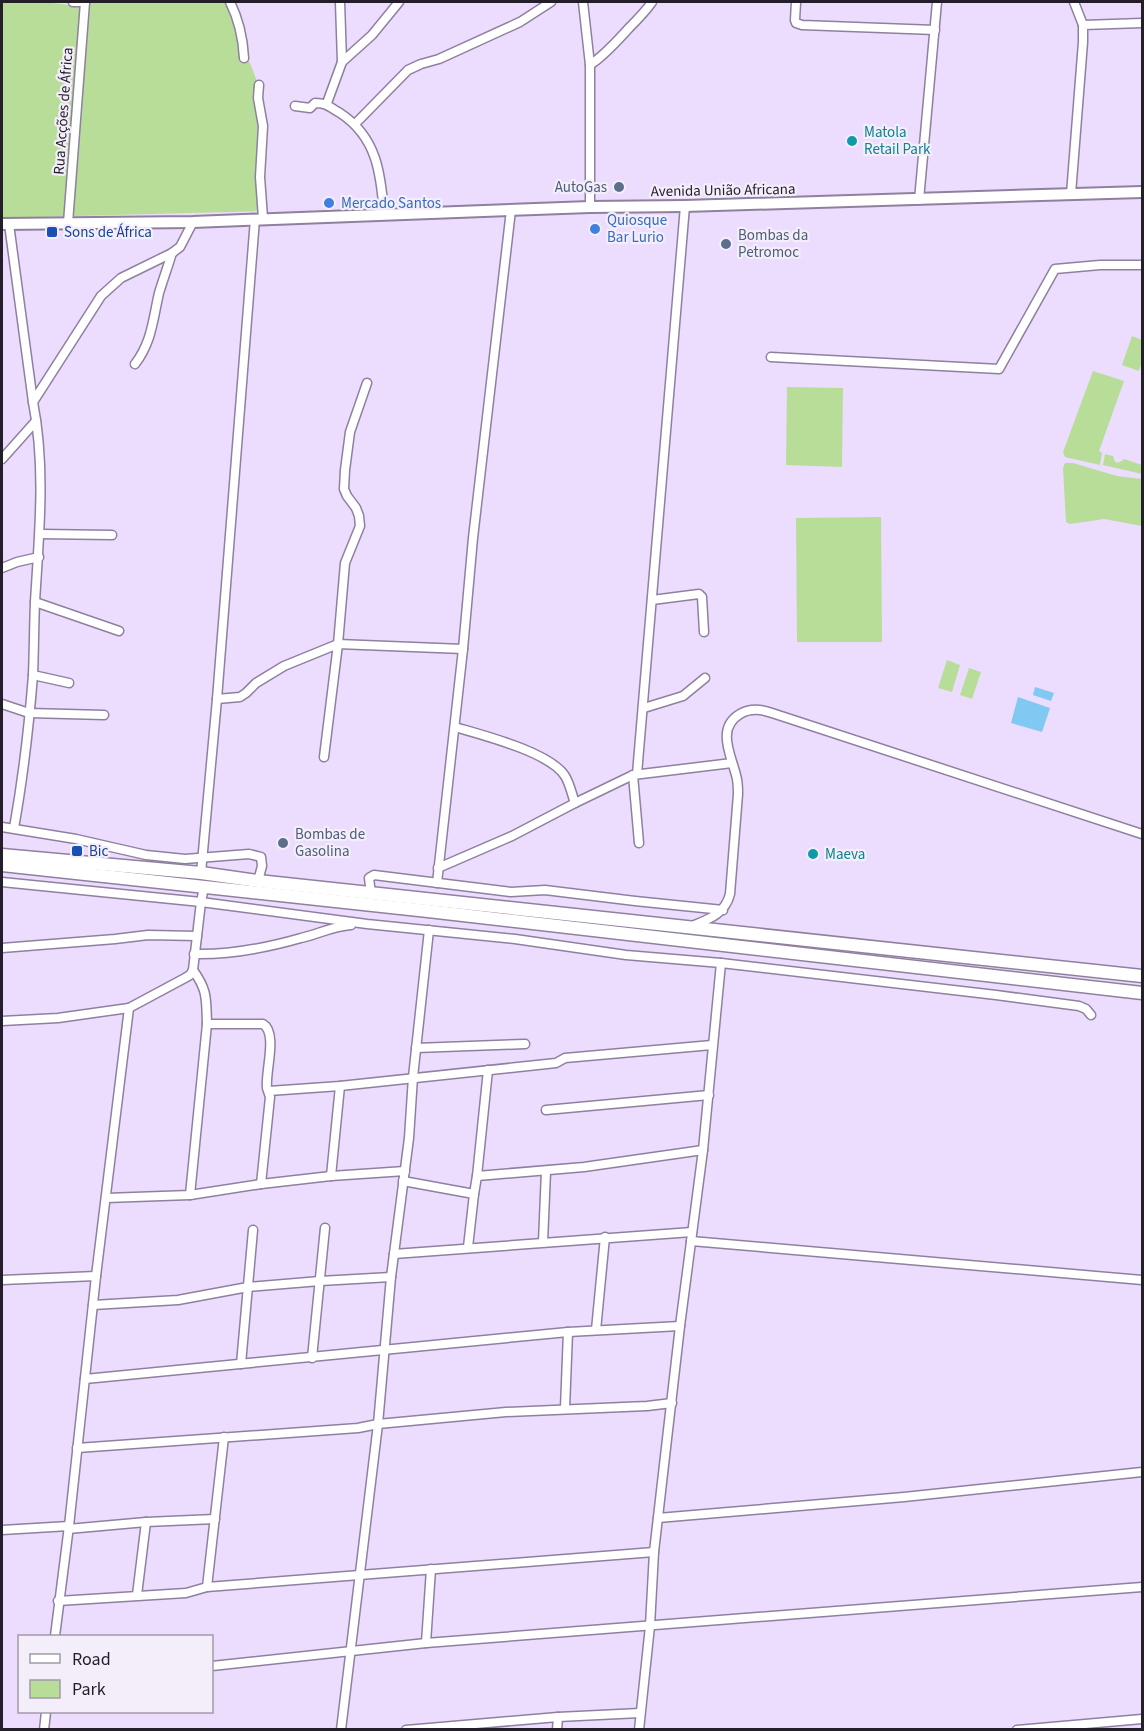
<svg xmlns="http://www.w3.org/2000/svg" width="1144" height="1731" viewBox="0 0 1144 1731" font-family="'Source Sans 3',sans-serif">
<rect width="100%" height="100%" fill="#ecdcfe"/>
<g fill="#b8dd99">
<polygon points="2,2 41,2 71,5 82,5 82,2 231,2 245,56 250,63 258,84 261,211 2,218"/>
<polygon points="1132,336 1142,340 1142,361 1139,371 1122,365"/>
<polygon points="1093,371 1124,381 1099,451 1102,453 1100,465 1065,457 1063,452"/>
<polygon points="787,387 843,388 842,467 786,465"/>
<path d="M1105,454L1113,456L1115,462C1119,463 1121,462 1124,459L1142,465V474L1103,465Z"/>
<polygon points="1065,463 1073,463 1117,476 1142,479 1142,526 1104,519 1070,524 1066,522 1063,468"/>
<polygon points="881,517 882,642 797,642 796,518"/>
<polygon points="947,660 960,665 952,692 938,688"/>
<polygon points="969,668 981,672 972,699 960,695"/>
</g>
<g fill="#7fc9f3">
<polygon points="1035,687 1054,693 1051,701 1033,695"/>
<polygon points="1018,697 1050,708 1042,732 1011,723"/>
</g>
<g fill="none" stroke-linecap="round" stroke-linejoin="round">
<defs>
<g id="minor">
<polyline points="73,2 85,2"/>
<path d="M230,2C239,20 243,38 244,58"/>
<polyline points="583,2 590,65 590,207"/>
<polyline points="796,2 795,20 796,23 802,25 935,30"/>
<polyline points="1074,2 1083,25"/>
<polyline points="342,62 372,35 399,2"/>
<path d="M590,65C606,54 616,42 629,28C638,19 645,12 652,2"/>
<polyline points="259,85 258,98 263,126 260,177 263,218"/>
<polyline points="327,103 342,62 340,2"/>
<path d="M295,106L310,108L315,103C328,103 329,107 340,113C377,137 381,174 384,214"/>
<polyline points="355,124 408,70 421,64 439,59 520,22 551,2"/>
<polyline points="1071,194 1083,42 1083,25 1142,23"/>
<polyline points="919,200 937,2"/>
<polyline points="68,223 85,2"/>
<path d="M9,224L33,402C46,468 39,535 35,602C34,626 34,650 33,675C29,726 23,778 14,828"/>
<polyline points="771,357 999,369 1055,269 1100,265 1142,265"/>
<path d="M135,364C152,342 153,319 159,293C163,280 168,266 172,253"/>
<polyline points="33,402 101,296 121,278 172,253 180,247 193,222"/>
<polyline points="2,459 36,421"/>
<polyline points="40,534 112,535"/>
<polyline points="2,568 17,562 39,557"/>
<polyline points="652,600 699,594 702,597 704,632"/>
<polyline points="35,602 119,631"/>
<polyline points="33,675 69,683"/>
<polyline points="217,699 240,697 246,693 256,683 284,666 338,644 463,649"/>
<polyline points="2,704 29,713 104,715"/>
<polyline points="644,708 683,696 705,678"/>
<path d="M455,727C482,735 550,752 565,776C570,784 572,795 575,803"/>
<polyline points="324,757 338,644 345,563 360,526 359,516 356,508 347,496 344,489 345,470 350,432 367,383"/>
<polyline points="637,774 685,206"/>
<polyline points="633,775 639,843"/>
<polyline points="2,827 76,839 146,855 185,859 249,854 261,857 262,866 258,881"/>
<polyline points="438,868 512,836 575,803 633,775 732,763"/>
<polyline points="201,873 217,699 255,219"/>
<polyline points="2,882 201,902 367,924 515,939 626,955 721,963 996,995 1079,1006 1086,1009 1091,1015"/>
<polyline points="437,883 463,649 473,538 511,210"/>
<polyline points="371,894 369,878 374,875 511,892 545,890 635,901 723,910"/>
<path d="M692,926C709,919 725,914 730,894L738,794C738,788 738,781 736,775C731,755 716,728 740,714C750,708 761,709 772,713L1142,834"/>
<polyline points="2,948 115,939 148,935 197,936"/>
<path d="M194,954C231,955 266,948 301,938C319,934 333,926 351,925"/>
<polyline points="2,1021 58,1018 129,1008 185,978 190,975 193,970 201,902 204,887"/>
<path d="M207,1024H263C278,1033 265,1072 267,1088C268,1091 269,1094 270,1097L261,1184"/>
<polyline points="416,1048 525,1044"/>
<polyline points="269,1091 340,1086 556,1063 565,1058 712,1045"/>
<polyline points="546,1110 709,1095"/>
<polyline points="331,1176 340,1086"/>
<polyline points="477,1176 488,1070"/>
<polyline points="403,1181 474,1194 477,1176 584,1167 703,1150"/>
<path d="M190,1195L207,1024C206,999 208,991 193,970"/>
<polyline points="106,1198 190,1195 261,1184 331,1176 405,1171"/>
<polyline points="691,1241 1142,1280"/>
<polyline points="543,1242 546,1171"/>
<polyline points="468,1247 474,1194"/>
<polyline points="394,1254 692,1232"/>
<polyline points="2,1280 96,1276"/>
<polyline points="93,1305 178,1300 248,1287 320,1281 391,1277"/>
<polyline points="596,1330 605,1237"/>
<polyline points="312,1358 325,1228"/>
<polyline points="241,1364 253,1230"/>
<polyline points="85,1379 568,1332 680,1326"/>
<polyline points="565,1408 568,1332"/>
<polyline points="77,1448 358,1428 378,1424 506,1412 647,1406 672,1403"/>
<polyline points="658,1518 904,1497 1142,1472"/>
<polyline points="68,1529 146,1522 215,1519"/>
<polyline points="2,1530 69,1526"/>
<polyline points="207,1587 224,1437"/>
<polyline points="137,1595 146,1522"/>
<polyline points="58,1601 186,1593 207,1587 654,1552"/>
<polyline points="55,1636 69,1526 96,1276 129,1008"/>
<polyline points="426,1643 431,1569"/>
<polyline points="212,1666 426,1643 1142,1587"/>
<polyline points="44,1730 46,1712"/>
<polyline points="341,1730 378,1424 391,1277 409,1138 413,1077 429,930"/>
<polyline points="406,1730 558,1717 640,1713"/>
<polyline points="557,1730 558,1717"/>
<polyline points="639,1730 650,1626 654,1552 680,1326 703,1150 721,963"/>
<polyline points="1017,1730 1142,1719"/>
</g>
<polyline id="major" points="2,224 193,222 590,207 685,206 1142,192"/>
<g id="highway">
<polyline points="2,855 201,873 258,881 1142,976"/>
<polyline points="2,865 428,911 1142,993"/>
</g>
</defs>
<use href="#minor" stroke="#8f809f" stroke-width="11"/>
<use href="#major" stroke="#8f809f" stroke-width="14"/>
<use href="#highway" stroke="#8f809f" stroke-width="15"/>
<use href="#minor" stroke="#fff" stroke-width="8"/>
<use href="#major" stroke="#fff" stroke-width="10"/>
<use href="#highway" stroke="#fff" stroke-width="12"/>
</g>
<g fill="#0f9aa8" stroke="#f4eefb" stroke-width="2">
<circle cx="852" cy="141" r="6"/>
<circle cx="813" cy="854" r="6"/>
</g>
<g fill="#5c6f8a" stroke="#f4eefb" stroke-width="2">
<circle cx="619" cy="187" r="6"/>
<circle cx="726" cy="244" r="6"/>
<circle cx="283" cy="843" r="6"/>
</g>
<g fill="#3f7fe0" stroke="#f4eefb" stroke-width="2">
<circle cx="329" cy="203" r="6"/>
<circle cx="595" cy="229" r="6"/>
</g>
<g fill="#1a4fb4" stroke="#f4eefb" stroke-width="2">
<rect x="46" y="226" width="12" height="12" rx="3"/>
<rect x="71" y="845" width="12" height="12" rx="3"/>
</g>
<g text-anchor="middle" stroke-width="4.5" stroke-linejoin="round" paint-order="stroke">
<g font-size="15" fill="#241e2a" stroke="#f4eefb">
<text transform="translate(63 111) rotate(-86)" y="5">Rua Acções de África</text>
<text transform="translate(723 190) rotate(-1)" y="5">Avenida União Africana</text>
</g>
<g font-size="15" fill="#0d838f" stroke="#f4eefb" text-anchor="start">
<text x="864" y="137">Matola<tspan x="864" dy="17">Retail Park</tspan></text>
<text x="825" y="859">Maeva</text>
</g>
<g font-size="15" fill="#4e5e75" stroke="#f4eefb" text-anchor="start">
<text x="607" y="192" text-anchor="end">AutoGas</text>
<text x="738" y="240">Bombas da<tspan x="738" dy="17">Petromoc</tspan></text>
<text x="295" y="839">Bombas de<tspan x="295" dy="17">Gasolina</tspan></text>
</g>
<g font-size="15" fill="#366cbe" stroke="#f4eefb" text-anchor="start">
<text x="341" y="208">Mercado Santos</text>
<text x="607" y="225">Quiosque<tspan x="607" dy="17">Bar Lurio</tspan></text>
</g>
<g font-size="15" fill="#164399" stroke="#f4eefb" text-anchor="start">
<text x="64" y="237">Sons de África</text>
<text x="89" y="856">Bic</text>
</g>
</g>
<rect width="1144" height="1731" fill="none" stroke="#241e2a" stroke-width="6"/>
<rect x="18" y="1635" width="195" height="78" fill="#f4eefb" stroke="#a19ba7" stroke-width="1.5"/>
<rect x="30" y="1654" width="30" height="9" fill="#ffffff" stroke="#a19ba7" stroke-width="1.5"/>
<text x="72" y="1665" font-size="18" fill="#241e2a">Road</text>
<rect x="30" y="1680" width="30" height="18" fill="#b8dd99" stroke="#a19ba7" stroke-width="1.5"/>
<text x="72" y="1695" font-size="18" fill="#241e2a">Park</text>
</svg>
